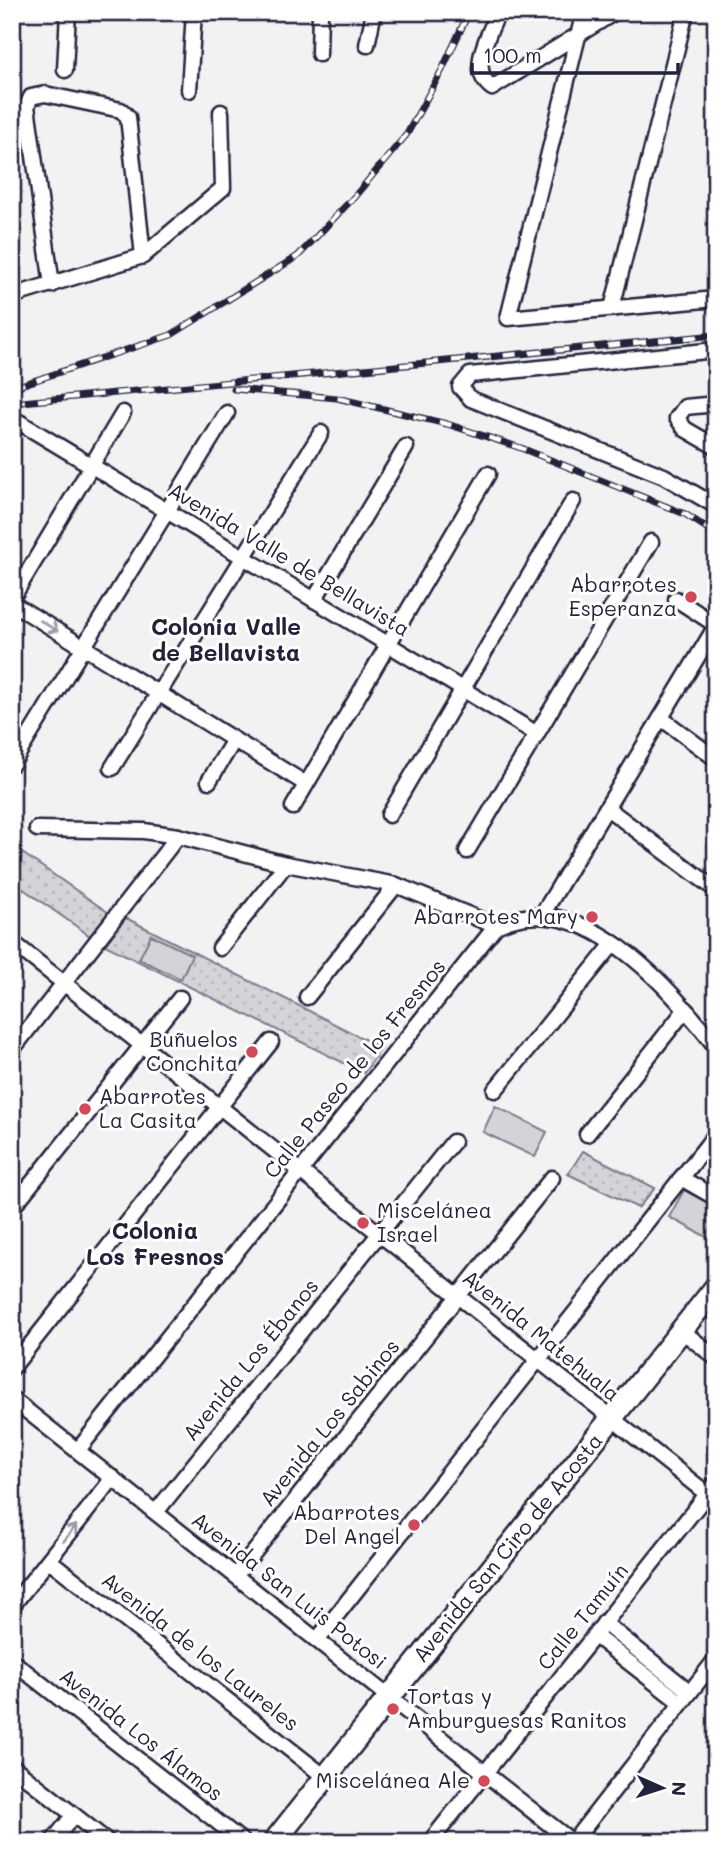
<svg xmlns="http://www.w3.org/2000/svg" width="728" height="1854" viewBox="0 0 728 1854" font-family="Mali,sans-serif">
<defs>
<pattern id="park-dots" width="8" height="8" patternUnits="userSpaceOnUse" patternTransform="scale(1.75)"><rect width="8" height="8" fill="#d3d3d8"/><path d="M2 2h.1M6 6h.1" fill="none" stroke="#b5b5ba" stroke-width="1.8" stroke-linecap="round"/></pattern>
</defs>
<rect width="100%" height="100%" fill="#f2f2f3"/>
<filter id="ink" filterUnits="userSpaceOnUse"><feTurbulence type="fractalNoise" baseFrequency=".0143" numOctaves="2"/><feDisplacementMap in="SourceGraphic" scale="14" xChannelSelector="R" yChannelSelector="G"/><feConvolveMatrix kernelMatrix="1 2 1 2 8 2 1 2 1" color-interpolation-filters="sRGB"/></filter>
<g filter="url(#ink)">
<g fill="url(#park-dots)" stroke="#7a7a8a" stroke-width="2">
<polygon points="12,846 109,913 93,938 12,881"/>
<polygon points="126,918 382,1048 364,1073 105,945"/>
<polygon points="583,1151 655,1188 638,1208 568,1174"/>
</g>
<g fill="#d3d3d8" stroke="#7a7a8a" stroke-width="2">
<polygon points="151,935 192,955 181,979 139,959"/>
<polygon points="495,1106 547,1132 535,1157 483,1132"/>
<polygon points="684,1190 716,1207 716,1242 669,1217"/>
</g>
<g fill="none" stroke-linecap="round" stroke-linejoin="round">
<defs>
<g id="street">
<path d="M498,12C489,36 467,69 492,88L615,12"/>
<polyline points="584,12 508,318 716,299"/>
<polyline points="367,45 374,12"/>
<polyline points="319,54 320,12"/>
<polyline points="65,70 68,12"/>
<polyline points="189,90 194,12"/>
<polyline points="52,285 27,106 31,97 45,94 121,110 128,117 143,256"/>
<polyline points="12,296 143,256 223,188 221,112"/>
<polyline points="612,308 686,12"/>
<polyline points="716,350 470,375 460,387 471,399 664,476 716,506"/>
<polyline points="716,404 685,407 677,418 685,429 716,447"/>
<polyline points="12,432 19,422 537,734"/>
<polyline points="12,594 16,592 123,413"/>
<polyline points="676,599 716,625"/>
<polyline points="314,600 406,447"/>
<polyline points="12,606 15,605 306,784"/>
<polyline points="661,718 716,759"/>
<polyline points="12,764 227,413"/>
<polyline points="112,768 321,433"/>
<polyline points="209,781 234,740"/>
<polyline points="293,807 488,474"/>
<polyline points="607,808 716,890"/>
<polyline points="389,815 573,501"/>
<polyline points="37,829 144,831 178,836 286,864 396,885 496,926"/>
<polyline points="467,851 651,542"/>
<polyline points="542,915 713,631 716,631"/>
<polyline points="12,942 716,1501"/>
<polyline points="220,948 286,864"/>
<polyline points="307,997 396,885"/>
<polyline points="12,1050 178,836"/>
<polyline points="495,1090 613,944"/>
<polyline points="587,1134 686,1009"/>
<polyline points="681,1178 716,1198"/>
<polyline points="12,1208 180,998"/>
<polyline points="681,1330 716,1358"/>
<polyline points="12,1368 271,1042"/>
<polyline points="12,1399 572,1842"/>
<path d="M78,1450L496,926C581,884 670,987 716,1047"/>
<polyline points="156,1512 453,1142"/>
<polyline points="49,1560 325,1777"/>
<polyline points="236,1575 552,1178"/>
<polyline points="12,1606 113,1478"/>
<polyline points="604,1623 690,1692"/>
<polyline points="594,1635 681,1703"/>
<polyline points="317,1640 716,1134"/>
<polyline points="12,1661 243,1842"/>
<polyline points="12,1766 108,1842"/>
<polyline points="52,1842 73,1816"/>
<polyline points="430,1842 716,1483"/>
<polyline points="573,1842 716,1659"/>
</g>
<polyline id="secondary" points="274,1842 716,1287"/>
</defs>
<use href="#street" stroke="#22223b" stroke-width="19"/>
<use href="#secondary" stroke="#22223b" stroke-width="26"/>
<use href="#street" stroke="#fff" stroke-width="14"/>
<use href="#secondary" stroke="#fff" stroke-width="21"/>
<defs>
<g id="rail">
<polyline points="12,388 171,335 298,256 355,196 407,134 442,70 469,12"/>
<polyline points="234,389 337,398 447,424 521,448 685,514 716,534"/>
<polyline points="12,403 716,335"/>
</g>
</defs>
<use href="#rail" stroke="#22223b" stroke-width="7"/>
<use href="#rail" stroke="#fff" stroke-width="4.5" stroke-dasharray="13" stroke-linecap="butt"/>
</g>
<defs><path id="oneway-shaft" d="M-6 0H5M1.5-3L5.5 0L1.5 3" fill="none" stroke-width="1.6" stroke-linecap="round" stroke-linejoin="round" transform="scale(1.75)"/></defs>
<g stroke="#9c9ca7">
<use href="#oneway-shaft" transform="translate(49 626) rotate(32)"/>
<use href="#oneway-shaft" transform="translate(70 1533) rotate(-52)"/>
</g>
</g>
<g fill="#d1495b" stroke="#fff" stroke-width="2.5">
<circle cx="691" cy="597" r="7"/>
<circle cx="592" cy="917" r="7"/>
<circle cx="252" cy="1052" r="7"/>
<circle cx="85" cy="1109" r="7"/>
<circle cx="363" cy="1223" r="7"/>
<circle cx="414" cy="1525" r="7"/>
<circle cx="393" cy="1709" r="7"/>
<circle cx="484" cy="1781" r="7"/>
</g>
<g text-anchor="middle" stroke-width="6" stroke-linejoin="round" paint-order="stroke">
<g font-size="21" fill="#22223b" stroke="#fff">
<text transform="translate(289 560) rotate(31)" y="7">Avenida Valle de Bellavista</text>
<text transform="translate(355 1069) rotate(-51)" y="7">Calle Paseo de los Fresnos</text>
<text transform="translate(541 1336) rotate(39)" y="7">Avenida Matehuala</text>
<text transform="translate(251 1360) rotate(-51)" y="7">Avenida Los Ébanos</text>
<text transform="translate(330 1423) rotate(-51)" y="7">Avenida Los Sabinos</text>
<text transform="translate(508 1548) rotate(-51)" y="7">Avenida San Ciro de Acosta</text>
<text transform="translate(289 1591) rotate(38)" y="7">Avenida San Luis Potosi</text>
<text transform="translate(583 1617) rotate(-51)" y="7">Calle Tamuín</text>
<text transform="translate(200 1652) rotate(38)" y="7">Avenida de los Laureles</text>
<text transform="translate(141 1735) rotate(38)" y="7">Avenida Los Álamos</text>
</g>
<g font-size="21" fill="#22223b" stroke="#fff" text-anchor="end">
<text x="677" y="592">Abarrotes<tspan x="677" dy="24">Esperanza</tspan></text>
<text x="578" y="924">Abarrotes Mary</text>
<text x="238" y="1047">Buñuelos<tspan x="238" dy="24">Conchita</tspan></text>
<text x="99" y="1104" text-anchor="start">Abarrotes<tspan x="99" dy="24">La Casita</tspan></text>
<text x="377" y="1218" text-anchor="start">Miscelánea<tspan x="377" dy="24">Israel</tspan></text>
<text x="400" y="1520">Abarrotes<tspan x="400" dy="24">Del Angel</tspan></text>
<text x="407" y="1704" text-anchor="start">Tortas y<tspan x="407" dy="24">Amburguesas Ranitos</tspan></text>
<text x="470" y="1788">Miscelánea Ale</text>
</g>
<g font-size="23" font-weight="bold" fill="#22223b" stroke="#fff">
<text x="226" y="635">Colonia Valle<tspan x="226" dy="26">de Bellavista</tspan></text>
<text x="155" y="1239">Colonia<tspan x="155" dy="26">Los Fresnos</tspan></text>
</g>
</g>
<rect width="728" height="1854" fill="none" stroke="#fff" stroke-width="42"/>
<rect x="21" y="21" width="686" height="1812" fill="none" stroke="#22223b" stroke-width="2.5" filter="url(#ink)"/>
<g transform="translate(662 1788) rotate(93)" stroke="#ffffff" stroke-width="5" paint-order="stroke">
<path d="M0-5L12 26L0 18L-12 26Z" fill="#22223b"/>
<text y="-10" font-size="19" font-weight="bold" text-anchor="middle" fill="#22223b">N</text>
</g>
<path d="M472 63v10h206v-10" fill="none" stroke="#22223b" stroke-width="3.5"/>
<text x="483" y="63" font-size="21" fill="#22223b" stroke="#ffffff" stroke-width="5" paint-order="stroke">100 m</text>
</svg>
